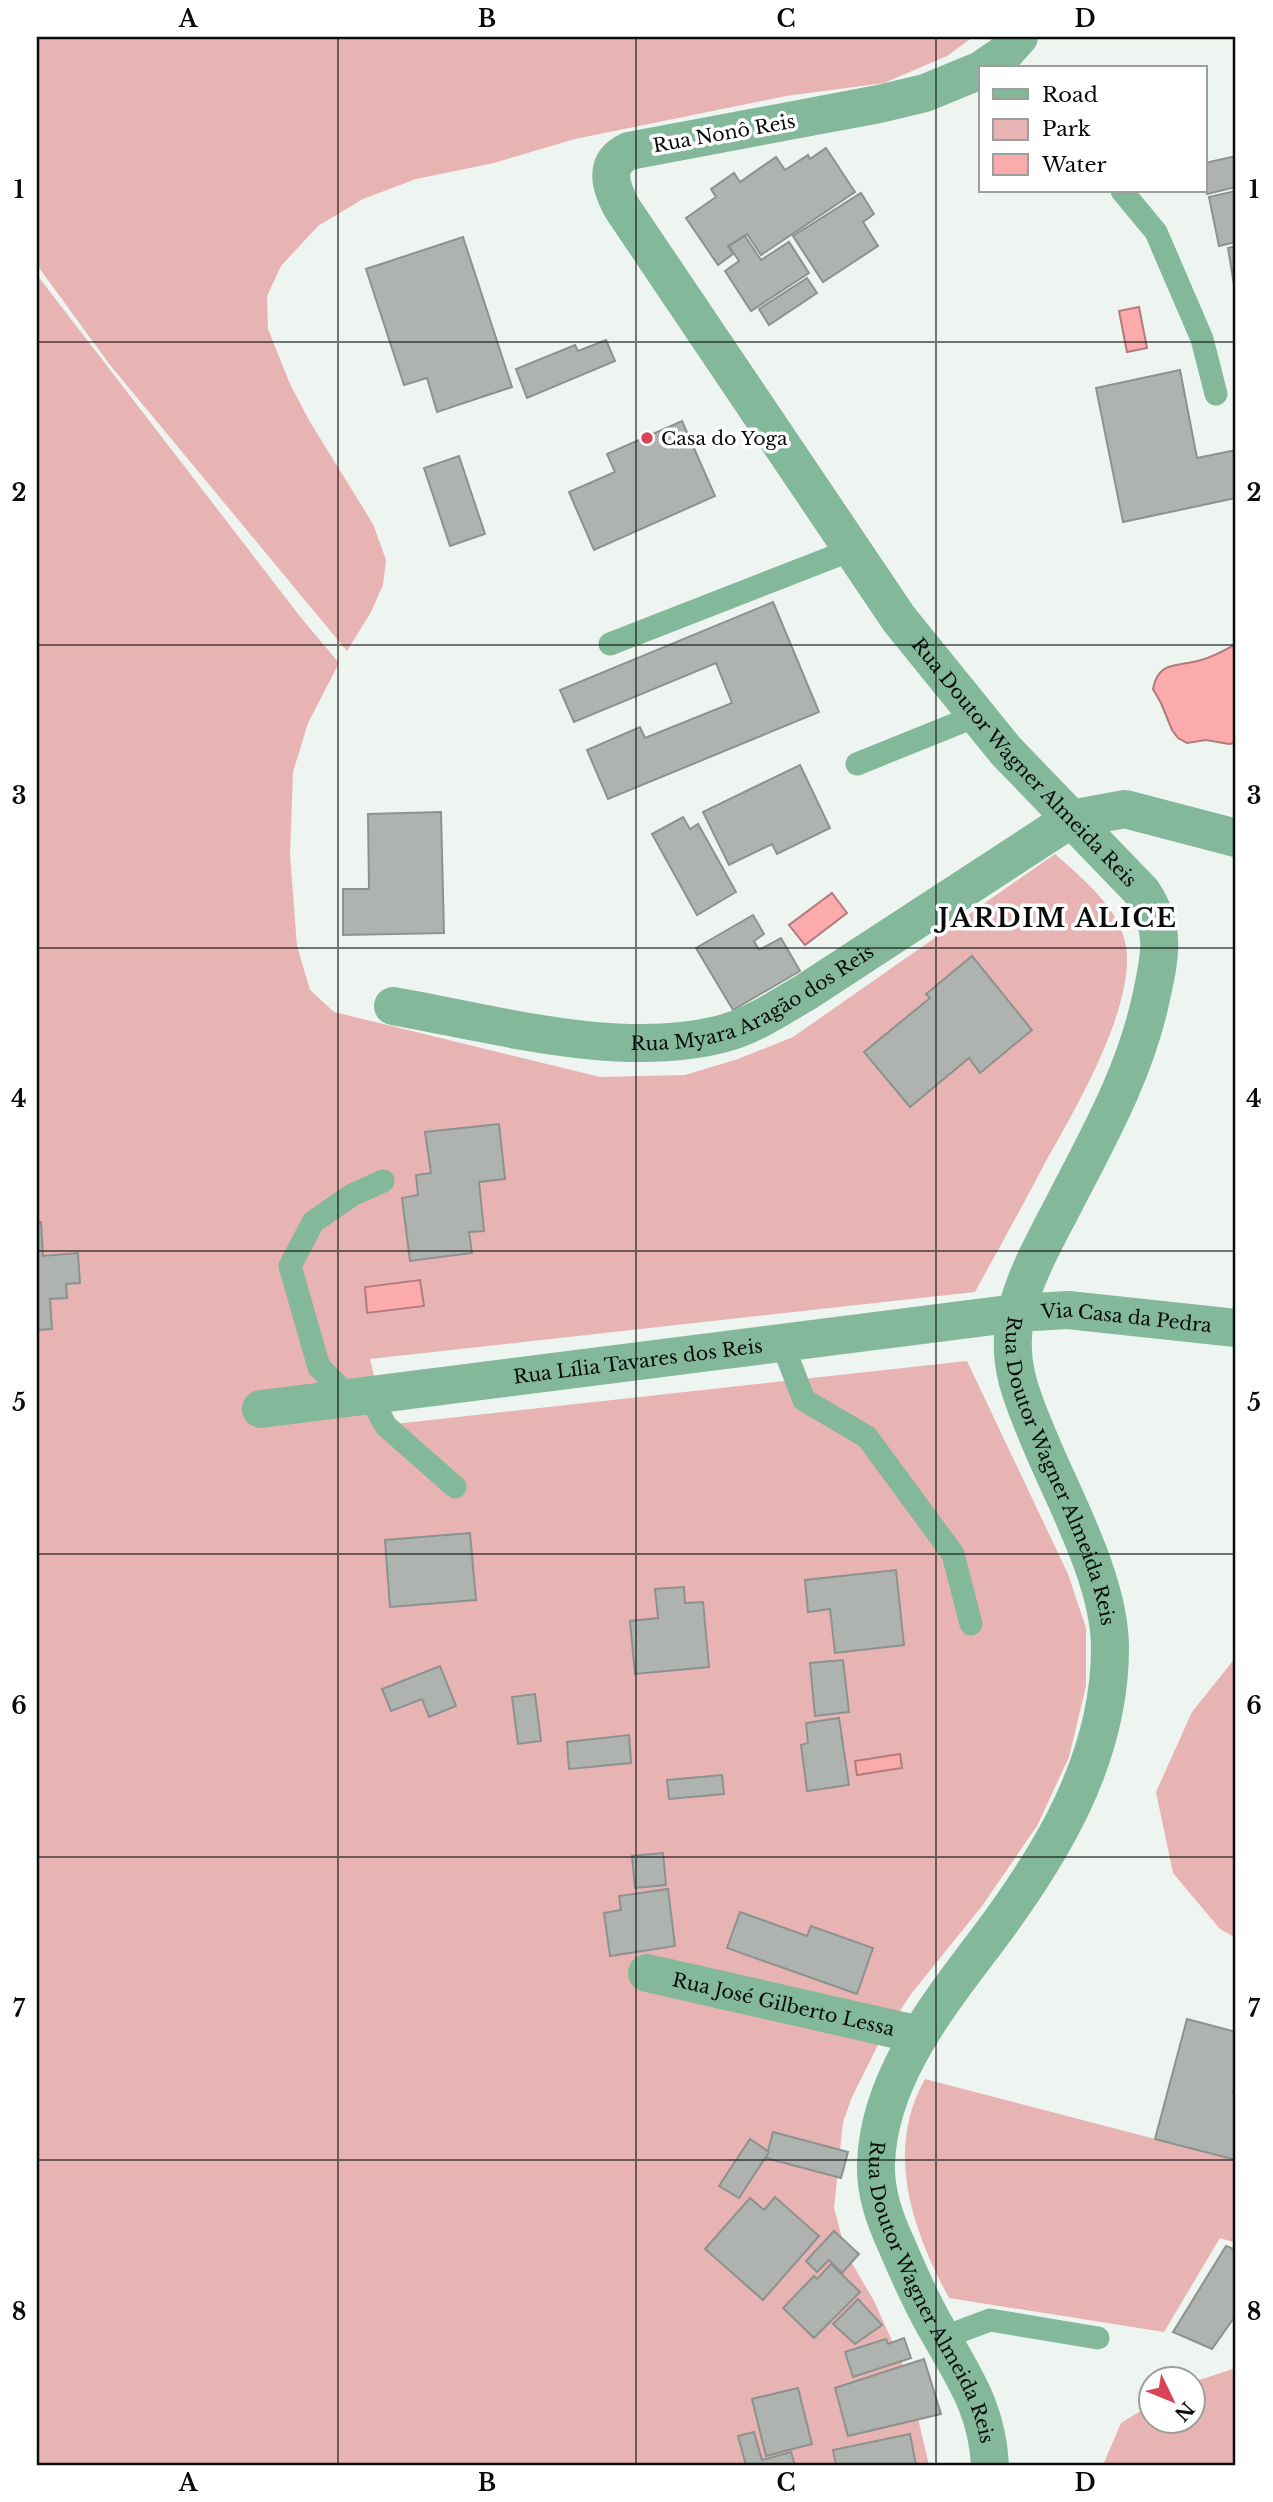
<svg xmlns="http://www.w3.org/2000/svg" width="1273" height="2502" viewBox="0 0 1273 2502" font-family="'Libre Baskerville',serif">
<rect width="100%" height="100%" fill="#eef4f0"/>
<g fill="#e8b3b3">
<polygon points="37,37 973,37 947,56 884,83 786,96 575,139 494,163 416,179 363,199 318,226 281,266 267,296 268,329 290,384 310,422 373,524 386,560 383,585 371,612 347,651 110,365 37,265"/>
<path d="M37,275L302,619L339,663L308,723L293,772L290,854L297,946L310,990L334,1012L600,1077L685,1075L738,1059L793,1037L1055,854C1084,880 1125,912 1127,955C1129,1017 1076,1108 1046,1161C1023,1205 999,1248 975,1292L370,1359L386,1425L967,1361L1068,1574L1086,1628V1686L1069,1757L1037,1826L982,1906L911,1994L879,2043L852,2097L843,2122L834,2208L846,2253L874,2301L908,2376L929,2465H37Z"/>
<polygon points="1236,1657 1236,1938 1220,1929 1173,1873 1156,1792 1192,1712"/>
<path d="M925,2079L1236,2160V2243L1220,2238L1164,2332L949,2298C913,2231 884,2151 925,2079Z"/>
<polygon points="1236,2368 1236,2465 1103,2465 1121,2423 1150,2405 1150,2422 1192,2422 1193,2382"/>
</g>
<g fill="#fcabad" stroke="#b37b7c" stroke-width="2">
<polygon points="1139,307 1147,348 1127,352 1119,311"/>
<path d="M1236,644V743L1229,744L1206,740L1187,743L1178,738L1172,730L1161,703L1153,689C1158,660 1179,667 1201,660C1213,657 1225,650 1236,644Z"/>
<polygon points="832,893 847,913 805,945 789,925"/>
<polygon points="420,1280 424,1306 367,1313 365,1287"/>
<polygon points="900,1754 902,1768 857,1775 855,1761"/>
</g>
<g fill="#aeb3b0" stroke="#8d928f" stroke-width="2">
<polygon points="826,148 855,192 761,255 747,234 728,246 733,254 718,265 686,218 716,197 711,189 734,173 740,182 776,157 785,170 808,155 810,159"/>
<polygon points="1236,156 1236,187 1207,194 1205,163"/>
<polygon points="1236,191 1236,242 1219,246 1209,197"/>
<polygon points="861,193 874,214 863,222 878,246 823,282 793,236"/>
<polygon points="745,236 761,260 789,242 809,273 751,311 725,271 739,261 729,246"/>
<polygon points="463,237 512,387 437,412 427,378 404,385 366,269"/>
<polygon points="1236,246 1236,297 1228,248"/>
<polygon points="807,278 817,293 769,325 759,309"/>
<polygon points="606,340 615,361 527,398 516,369 575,345 578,351"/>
<polygon points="1180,370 1197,458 1236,450 1236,498 1123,522 1096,388"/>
<polygon points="682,421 715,496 594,550 569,492 615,472 607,454"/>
<polygon points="459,456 485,534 450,546 424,468"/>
<polygon points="773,602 819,712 608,799 587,750 640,727 645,738 732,703 716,663 574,722 560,690"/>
<polygon points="800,765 830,828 777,854 772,844 729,865 703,812"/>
<polygon points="441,812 444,933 343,935 343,889 369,889 368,814"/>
<polygon points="683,817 690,829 698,824 736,892 697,915 652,834"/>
<polygon points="753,915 764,934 754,941 759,950 781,938 800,971 733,1010 696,948"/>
<polygon points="972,956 1032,1030 980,1073 969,1058 910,1107 864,1052 930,998 926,994"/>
<polygon points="499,1124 505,1179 479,1182 484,1231 469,1232 472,1253 410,1261 402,1198 418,1195 416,1175 431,1173 425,1132"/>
<polygon points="37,1222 41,1222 43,1256 78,1253 80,1283 66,1284 67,1298 50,1299 52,1329 37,1330"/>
<polygon points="470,1533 476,1600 390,1607 385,1540"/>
<polygon points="896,1570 904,1645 835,1653 830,1609 808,1612 805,1580"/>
<polygon points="684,1587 685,1603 703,1602 709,1667 635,1674 630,1621 658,1618 655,1589"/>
<polygon points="843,1660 849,1712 815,1716 810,1663"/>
<polygon points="440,1666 456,1706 429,1717 422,1699 391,1711 382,1689"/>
<polygon points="535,1694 541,1741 518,1744 512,1697"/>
<polygon points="839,1718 849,1785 807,1791 801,1745 808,1743 806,1723"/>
<polygon points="629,1735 631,1763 569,1769 567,1742"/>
<polygon points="722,1775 724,1794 669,1799 667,1780"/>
<polygon points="663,1853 666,1885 635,1888 632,1856"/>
<polygon points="668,1889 675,1946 610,1956 604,1913 621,1910 619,1896"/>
<polygon points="740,1912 807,1936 811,1926 873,1948 857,1994 727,1948"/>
<polygon points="1187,2019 1236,2032 1236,2081 1233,2092 1236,2093 1236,2160 1155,2139"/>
<polygon points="773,2132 848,2152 841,2178 766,2158"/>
<polygon points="750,2139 769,2152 739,2198 719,2186"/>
<polygon points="775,2197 819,2236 763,2300 705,2249 750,2198 764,2210"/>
<polygon points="834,2231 859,2254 842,2273 829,2260 817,2272 806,2261"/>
<polygon points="1226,2246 1236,2250 1236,2315 1212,2349 1173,2332"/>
<polygon points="831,2264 860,2292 814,2338 783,2308 814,2276 817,2279"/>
<polygon points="858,2299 882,2325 855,2344 833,2324"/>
<polygon points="904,2338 911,2358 853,2377 845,2352 886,2339 888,2344"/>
<polygon points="924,2359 941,2414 848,2436 835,2388"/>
<polygon points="798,2388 812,2444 766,2456 752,2399"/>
<polygon points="754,2432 762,2460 791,2452 795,2465 746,2465 738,2436"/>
<polygon points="910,2434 916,2465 836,2465 833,2450"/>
</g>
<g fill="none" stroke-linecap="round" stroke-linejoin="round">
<g stroke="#83b89b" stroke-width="23">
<polyline points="1122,191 1156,232 1202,339 1216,394"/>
<polyline points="610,644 851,550"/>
<polyline points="857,764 976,716"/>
<polyline points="782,1343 804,1400 867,1437 953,1554 971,1624"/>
<polyline points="369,1395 386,1426 455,1487"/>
<polyline points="350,1398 319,1367 290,1266 313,1222 352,1195 383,1181"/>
<polyline points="942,2338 990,2320 1098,2338"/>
</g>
<g stroke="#83b89b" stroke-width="38">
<polyline points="984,68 1003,55 1019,37"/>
<path id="s1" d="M981,70L925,93L879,104L629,151C603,163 610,186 622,208L899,619L1006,751L1142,892C1167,929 1160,957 1151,998C1135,1073 1099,1136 1064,1204C1046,1239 1025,1275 1016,1314C1005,1364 1023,1400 1042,1446C1067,1505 1110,1583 1110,1648C1110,1760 1050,1857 985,1943C936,2008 879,2079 876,2163C875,2193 885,2220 897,2246C908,2272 920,2299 934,2324C961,2373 987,2406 990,2465"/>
<path id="s2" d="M393,1006C495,1024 624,1061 725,1033C754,1025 780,1007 806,992L1071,819L1125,809L1236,838"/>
<path id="s3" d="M261,1409L1016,1313L1068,1310L1236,1328"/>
<path id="s4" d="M647,1973L920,2035"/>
</g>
</g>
<path fill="none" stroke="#0a0c0b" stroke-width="2" stroke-opacity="0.55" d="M338,37V2465M636,37V2465M936,37V2465M37,342H1236M37,645H1236M37,948H1236M37,1251H1236M37,1554H1236M37,1857H1236M37,2160H1236"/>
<circle fill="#d54556" stroke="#fff" stroke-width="2.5" cx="647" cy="438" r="7"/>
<g text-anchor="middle" stroke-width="7" stroke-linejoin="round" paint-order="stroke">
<g font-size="19" fill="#0a0c0b" stroke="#fff">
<text transform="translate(724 133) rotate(-10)" y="7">Rua Nonô Reis</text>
<text dy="7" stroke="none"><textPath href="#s1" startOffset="1115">Rua Doutor Wagner Almeida Reis</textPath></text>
<text dy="7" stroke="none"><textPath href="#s2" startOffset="373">Rua Myara Aragão dos Reis</textPath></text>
<text dy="7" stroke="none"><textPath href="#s3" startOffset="872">Via Casa da Pedra</textPath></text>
<text dy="7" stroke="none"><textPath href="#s3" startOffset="380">Rua Lília Tavares dos Reis</textPath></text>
<text dy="7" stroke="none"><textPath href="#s1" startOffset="1911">Rua Doutor Wagner Almeida Reis</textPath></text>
<text dy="7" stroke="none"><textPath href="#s4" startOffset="140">Rua José Gilberto Lessa</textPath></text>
<text dy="7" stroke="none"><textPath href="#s1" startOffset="2814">Rua Doutor Wagner Almeida Reis</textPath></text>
</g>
<g font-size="19" fill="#0a0c0b" stroke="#fff" text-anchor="start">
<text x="661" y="445">Casa do Yoga</text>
</g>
<g font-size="26" font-weight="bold" letter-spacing="2" fill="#0a0c0b" stroke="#fff">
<text x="1058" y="927">JARDIM ALICE</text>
</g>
</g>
<rect width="1273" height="2502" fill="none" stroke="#ffffff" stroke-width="77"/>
<rect x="979" y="66" width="228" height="126" fill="#ffffff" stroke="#9d9e9d" stroke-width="2"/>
<rect x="993" y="89" width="35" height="10" fill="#83b89b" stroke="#9d9e9d" stroke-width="2"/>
<text x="1042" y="102" font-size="21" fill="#0a0c0b">Road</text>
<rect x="993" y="119" width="35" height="21" fill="#e8b3b3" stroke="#9d9e9d" stroke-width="2"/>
<text x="1042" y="136" font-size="21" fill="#0a0c0b">Park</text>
<rect x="993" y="154" width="35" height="21" fill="#fcabad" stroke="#9d9e9d" stroke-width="2"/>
<text x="1042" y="172" font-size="21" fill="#0a0c0b">Water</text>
<g transform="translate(1172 2400) rotate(133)"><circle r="33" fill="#ffffff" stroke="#9d9e9d" stroke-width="2"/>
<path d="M0-5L12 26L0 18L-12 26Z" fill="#d54556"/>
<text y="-10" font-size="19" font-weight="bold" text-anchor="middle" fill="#0a0c0b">N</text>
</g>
<rect x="38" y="38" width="1196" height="2426" fill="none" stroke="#0a0c0b" stroke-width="2.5"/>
<g font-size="23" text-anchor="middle" font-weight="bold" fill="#0a0c0b">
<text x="188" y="27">A</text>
<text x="487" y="27">B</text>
<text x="786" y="27">C</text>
<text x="1085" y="27">D</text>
<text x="19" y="198">1</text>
<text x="1254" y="198">1</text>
<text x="19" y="501">2</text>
<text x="1254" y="501">2</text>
<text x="19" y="804">3</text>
<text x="1254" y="804">3</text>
<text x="19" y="1107">4</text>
<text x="1254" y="1107">4</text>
<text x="19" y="1411">5</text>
<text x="1254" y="1411">5</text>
<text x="19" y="1714">6</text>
<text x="1254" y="1714">6</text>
<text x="19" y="2017">7</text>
<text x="1254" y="2017">7</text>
<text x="19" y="2320">8</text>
<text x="1254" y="2320">8</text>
<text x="188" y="2491">A</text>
<text x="487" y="2491">B</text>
<text x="786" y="2491">C</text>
<text x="1085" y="2491">D</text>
</g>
</svg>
